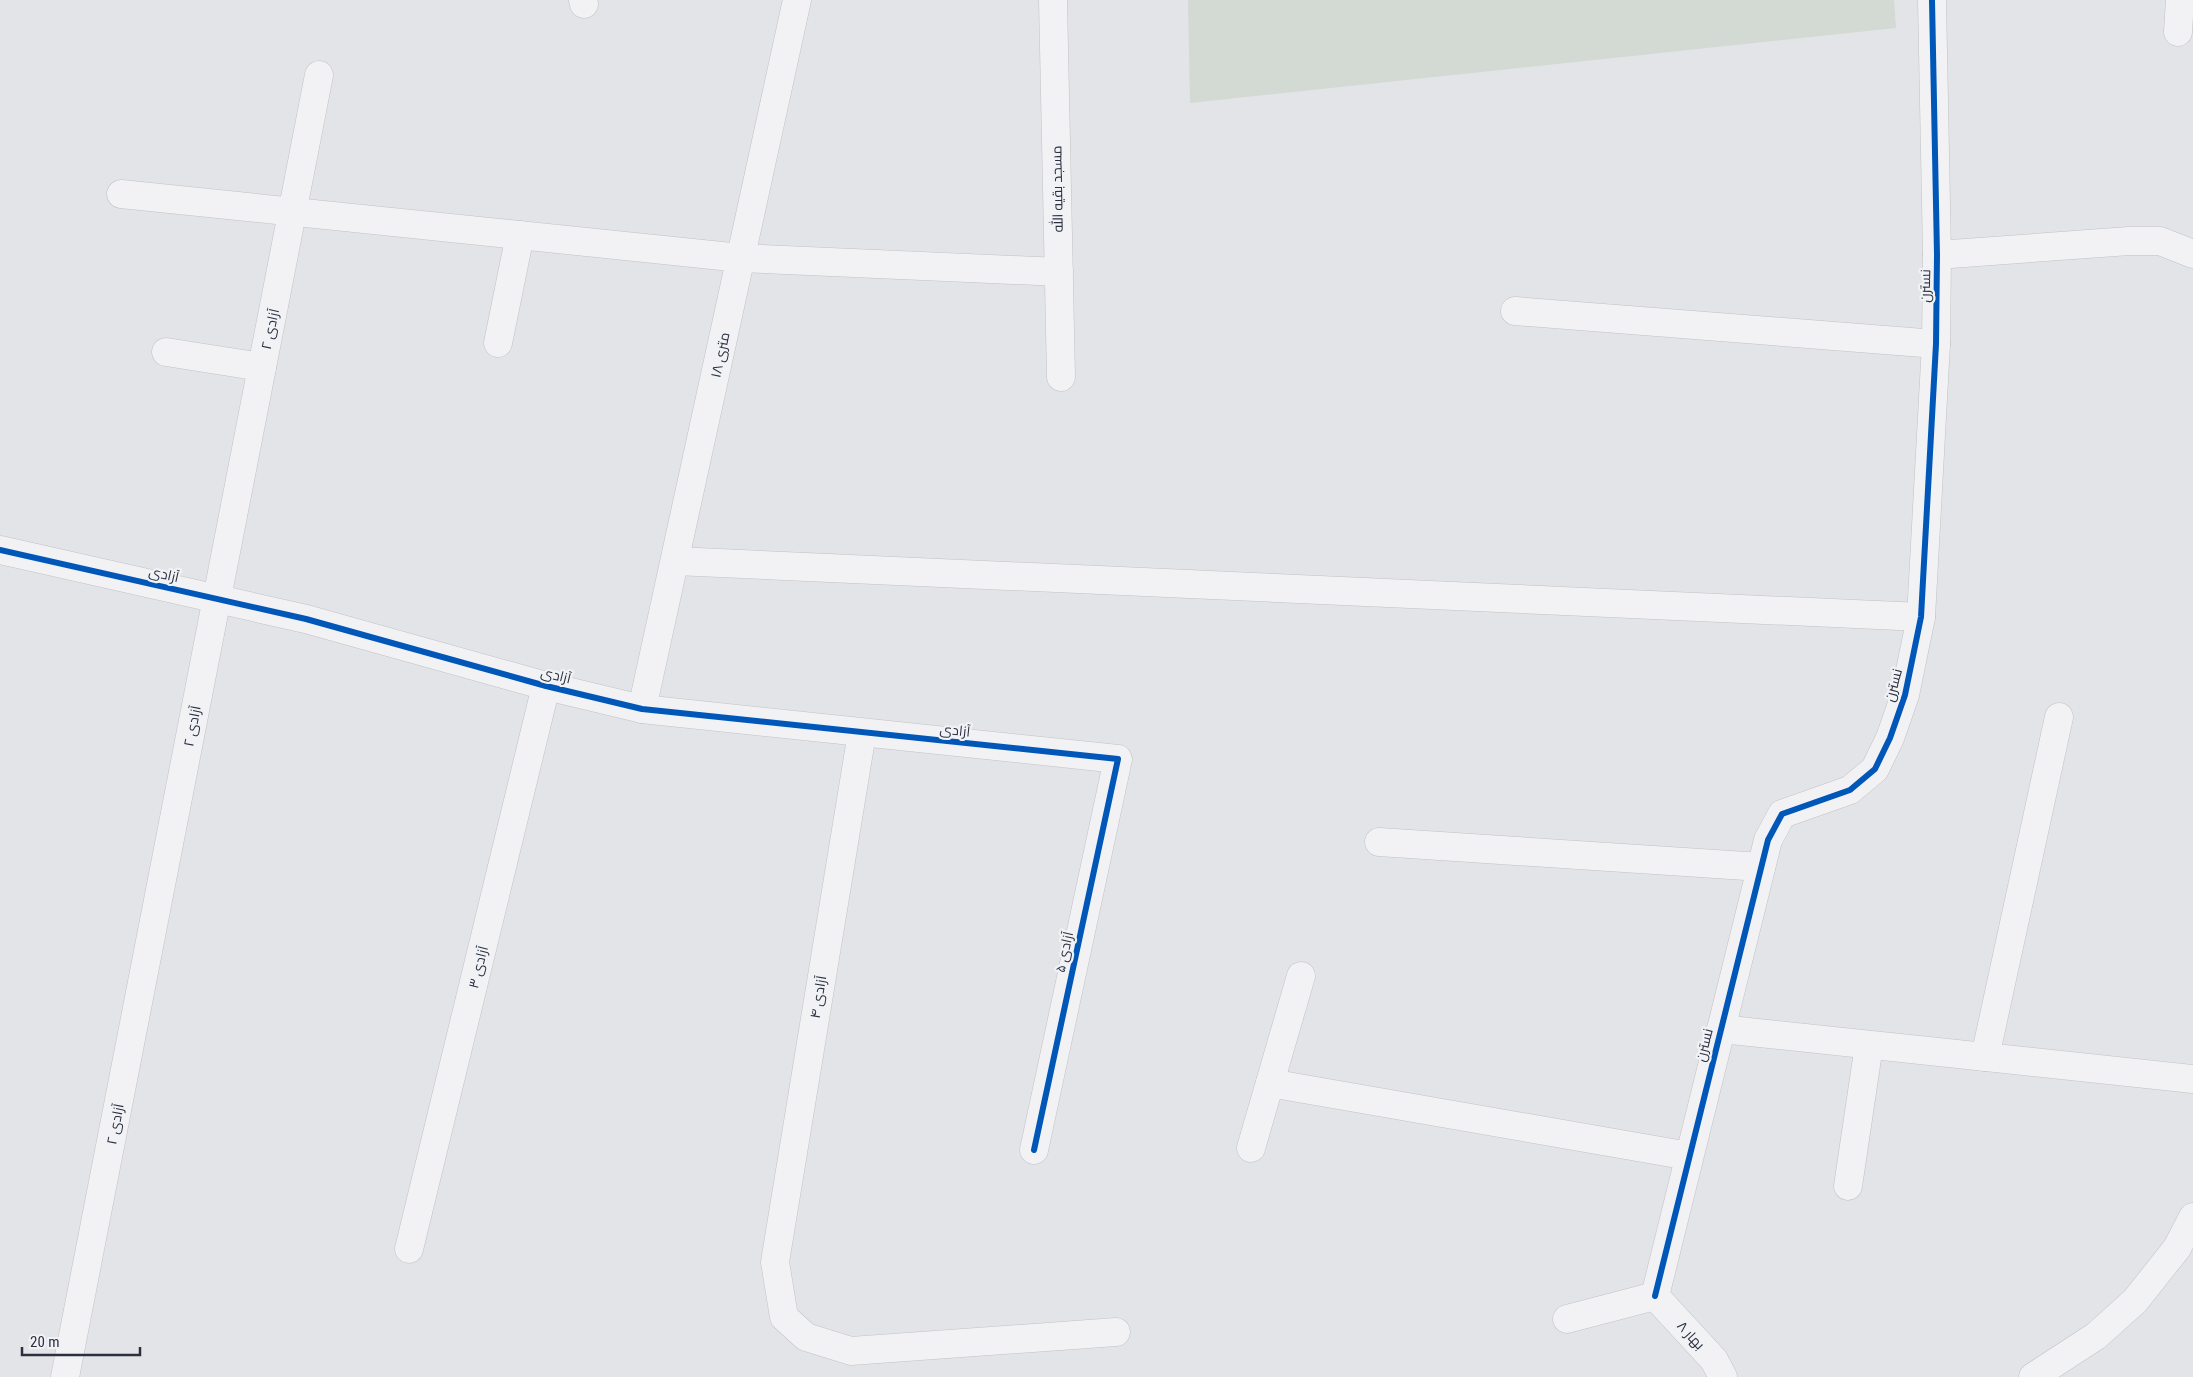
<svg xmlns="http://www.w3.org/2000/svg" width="2193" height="1377" viewBox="0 0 2193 1377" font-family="'Roboto Condensed',Cairo,sans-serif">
<rect width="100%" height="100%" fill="#e3e4e7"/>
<polygon fill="#d2dad3" points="1188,0 1894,0 1896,28 1190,103"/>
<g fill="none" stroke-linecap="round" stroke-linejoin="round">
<defs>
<g id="minor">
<polyline points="583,0 584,4"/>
<polyline points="1053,0 1061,377"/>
<polyline points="2178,32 2180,0"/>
<polyline points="121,194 741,258 1059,272"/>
<polyline points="1937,255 2129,241 2160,241 2193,254"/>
<polyline points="1515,311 1936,344"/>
<polyline points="498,343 520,235"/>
<polyline points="166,352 262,367"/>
<polyline points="0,550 306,619 546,686 642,709 1118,759 1034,1150"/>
<polyline points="675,561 1921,617"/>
<polyline points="642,709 797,0"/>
<polyline points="862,733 775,1262 784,1317 806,1337 851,1351 1116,1332"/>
<polyline points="1379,842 1761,867"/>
<polyline points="1721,1029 2193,1079"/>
<polyline points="1985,1057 2059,717"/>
<polyline points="1270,1083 1689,1156"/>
<polyline points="1251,1148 1301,976"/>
<polyline points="1848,1186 1869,1045"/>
<polyline points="409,1249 546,686"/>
<polyline points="1655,1296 1768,840 1782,814 1850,790 1875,769 1890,738 1905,695 1921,617 1936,344 1937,255 1932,0"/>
<polyline points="1655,1296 1714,1360 1723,1377"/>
<polyline points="1567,1319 1655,1296"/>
<polyline points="65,1377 319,75"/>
<polyline points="2033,1377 2096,1336 2135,1301 2177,1248 2193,1217"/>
</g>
</defs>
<use href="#minor" stroke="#c1c2c5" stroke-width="29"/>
<use href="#minor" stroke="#f2f2f4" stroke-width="28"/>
<defs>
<g id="cycleway">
<polyline points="0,550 306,619 546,686 642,709 1118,759 1034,1150"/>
<polyline points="1655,1296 1768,840 1782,814 1850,790 1875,769 1890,738 1905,695 1921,617 1936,344 1937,255 1932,0"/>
</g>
</defs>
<use href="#cycleway" stroke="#f1f2f6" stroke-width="9"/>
<use href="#cycleway" stroke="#0057b8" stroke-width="6"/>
</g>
<g text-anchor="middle" stroke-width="4.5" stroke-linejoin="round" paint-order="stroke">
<g font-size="14" fill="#2b303f" stroke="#f1f2f6">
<text transform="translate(1057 189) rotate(-91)" y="5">مسجد بقیه الله</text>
<text transform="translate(1925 286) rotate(-89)" y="5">نسترن</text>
<text transform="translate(270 329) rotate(-78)" y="5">آزادی ۲</text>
<text transform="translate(720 355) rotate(-78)" y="5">۱۸ متری</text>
<text transform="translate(164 574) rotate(13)" y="5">آزادی</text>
<text transform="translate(556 675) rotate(14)" y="5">آزادی</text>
<text transform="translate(1893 685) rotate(-75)" y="5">نسترن</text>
<text transform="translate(192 726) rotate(-79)" y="5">آزادی ۲</text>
<text transform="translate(955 730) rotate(6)" y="5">آزادی</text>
<text transform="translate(1064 952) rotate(-78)" y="5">آزادی ۵</text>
<text transform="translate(478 967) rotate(-76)" y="5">آزادی ۳</text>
<text transform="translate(818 997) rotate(-81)" y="5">آزادی ۴</text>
<text transform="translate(1704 1045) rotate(-76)" y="5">نسترن</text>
<text transform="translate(115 1124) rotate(-79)" y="5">آزادی ۲</text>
<text transform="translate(1691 1335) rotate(47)" y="5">بهار ۸</text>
</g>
</g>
<path d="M22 1347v8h118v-8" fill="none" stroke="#2b303f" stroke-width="2.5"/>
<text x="30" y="1347" font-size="15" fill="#2b303f" stroke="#f1f2f6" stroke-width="4" paint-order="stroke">20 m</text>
</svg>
